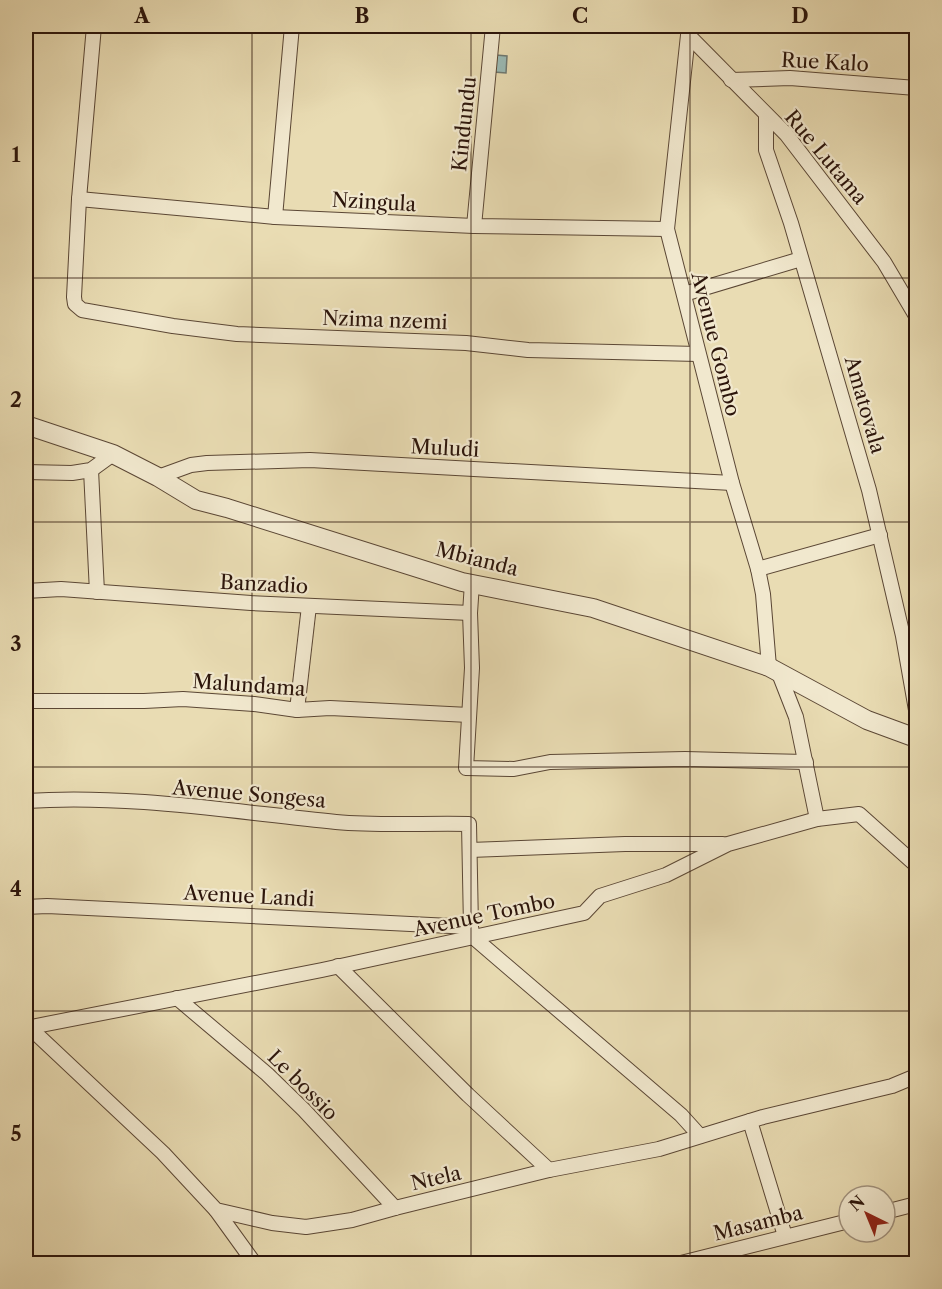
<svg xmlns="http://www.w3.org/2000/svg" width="942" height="1289" viewBox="0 0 942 1289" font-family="'Libre Caslon Text',serif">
<rect width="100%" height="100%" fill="#e9dcb3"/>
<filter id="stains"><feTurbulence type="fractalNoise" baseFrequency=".00333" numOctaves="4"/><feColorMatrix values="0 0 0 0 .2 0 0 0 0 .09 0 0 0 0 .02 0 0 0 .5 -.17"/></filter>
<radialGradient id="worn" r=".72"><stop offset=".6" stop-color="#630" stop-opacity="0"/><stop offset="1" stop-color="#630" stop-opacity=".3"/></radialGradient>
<polygon fill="#9abab5" stroke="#6e7871" stroke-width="1.5" points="496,55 507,56 506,73 494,72"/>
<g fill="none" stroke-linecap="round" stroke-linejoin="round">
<defs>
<g id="minor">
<polyline points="94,26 79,199 74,297 75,304 82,310 173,326 237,334 466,343 528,350 698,354"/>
<polyline points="689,26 667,229 732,483 758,569 763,594 769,667"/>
<polyline points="689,36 786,134 884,262 916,316"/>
<polyline points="731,80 790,78 916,88"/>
<polyline points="766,116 766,150 791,223 869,490 903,636 916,710"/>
<polyline points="79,199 275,217 474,226 667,229"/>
<polyline points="275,217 292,26"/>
<polyline points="474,226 493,26"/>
<polyline points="684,294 801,259"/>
<polyline points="91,470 97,592"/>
<polyline points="26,472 72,473 91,470 113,454"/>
<polyline points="158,477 191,465 207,463 310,460 732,483"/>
<polyline points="758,569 880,535"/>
<polyline points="26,591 61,589 251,603 470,613 472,583"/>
<polyline points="470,613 472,668 466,768 514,769 550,762 685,759 806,762"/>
<polyline points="778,671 796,717 817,819"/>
<polyline points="26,701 144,701 183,699 254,704 297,710 330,708 469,715"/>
<polyline points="297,710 309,606"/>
<path d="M26,801C128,794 234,812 336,822C380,826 425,823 469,824L471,927L473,937L681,1115L700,1136"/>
<polyline points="470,850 625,844 723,844"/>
<polyline points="26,907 47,906 471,927"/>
<polyline points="338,966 468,1095 549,1170"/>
<polyline points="177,998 267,1074 304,1110 395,1208"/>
<polyline points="29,1027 163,1153 216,1210 272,1223 306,1227 352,1220 395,1208 549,1170 659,1149 763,1117 892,1086 916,1076"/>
<polyline points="26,1028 322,970 584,913 600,896 666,875 728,844 817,819 859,814 916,865"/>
<polyline points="750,1121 785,1236"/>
<polyline points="216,1210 255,1264"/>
<polyline points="885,1212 916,1204"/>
<polyline points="677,1264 849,1221"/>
</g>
<polyline id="tertiary" points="26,425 113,454 158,477 196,500 227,508 462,582 593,608 769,667 867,720 916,738"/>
</defs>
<use href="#minor" stroke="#5b4735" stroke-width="16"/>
<use href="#tertiary" stroke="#5b4735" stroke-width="20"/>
<use href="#minor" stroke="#f1e8ce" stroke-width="14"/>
<use href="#tertiary" stroke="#f1e8ce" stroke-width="18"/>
</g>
<path fill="none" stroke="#2c150b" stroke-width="1.5" stroke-opacity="0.55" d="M252,26V1264M471,26V1264M690,26V1264M26,278H916M26,522H916M26,767H916M26,1011H916"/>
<g text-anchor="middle" stroke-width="4.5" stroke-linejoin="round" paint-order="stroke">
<g font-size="20" fill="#2c150b" stroke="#f1e8ce">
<text transform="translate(825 62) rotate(3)" y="7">Rue Kalo</text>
<text transform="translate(464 124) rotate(-84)" y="7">Kindundu</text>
<text transform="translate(826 157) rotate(50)" y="7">Rue Lutama</text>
<text transform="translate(374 202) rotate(3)" y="7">Nzingula</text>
<text transform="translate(385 320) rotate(2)" y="7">Nzima nzemi</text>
<text transform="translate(716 344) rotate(76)" y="7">Avenue Gombo</text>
<text transform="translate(865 405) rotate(74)" y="7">Amatovala</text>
<text transform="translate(445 448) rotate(3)" y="7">Muludi</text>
<text transform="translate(477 559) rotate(14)" y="7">Mbianda</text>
<text transform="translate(264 584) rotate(3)" y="7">Banzadio</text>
<text transform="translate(249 685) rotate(4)" y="7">Malundama</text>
<text transform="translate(249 794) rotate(5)" y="7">Avenue Songesa</text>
<text transform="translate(249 896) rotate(3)" y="7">Avenue Landi</text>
<text transform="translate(484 915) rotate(-12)" y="7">Avenue Tombo</text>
<text transform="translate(303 1085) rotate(45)" y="7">Le bossio</text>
<text transform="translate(436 1178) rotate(-13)" y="7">Ntela</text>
<text transform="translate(758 1223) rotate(-14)" y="7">Masamba</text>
</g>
</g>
<rect width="942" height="1289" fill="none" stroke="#e9dcb3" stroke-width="66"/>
<g transform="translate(867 1214) rotate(317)"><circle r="28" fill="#f1e8ce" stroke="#a29480" stroke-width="1.5"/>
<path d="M0-4.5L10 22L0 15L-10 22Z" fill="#8f2418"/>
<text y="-9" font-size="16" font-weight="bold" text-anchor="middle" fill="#2c150b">N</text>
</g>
<rect x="33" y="33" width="876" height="1223" fill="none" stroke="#2c150b" stroke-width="2"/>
<g font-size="20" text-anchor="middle" font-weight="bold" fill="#2c150b">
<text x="142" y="23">A</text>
<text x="362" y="23">B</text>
<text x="580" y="23">C</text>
<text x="800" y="23">D</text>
<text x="16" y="162">1</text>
<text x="16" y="407">2</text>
<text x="16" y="651">3</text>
<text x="16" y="896">4</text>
<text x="16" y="1141">5</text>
</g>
<rect width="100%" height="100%" filter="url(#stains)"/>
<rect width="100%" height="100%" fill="url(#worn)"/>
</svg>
